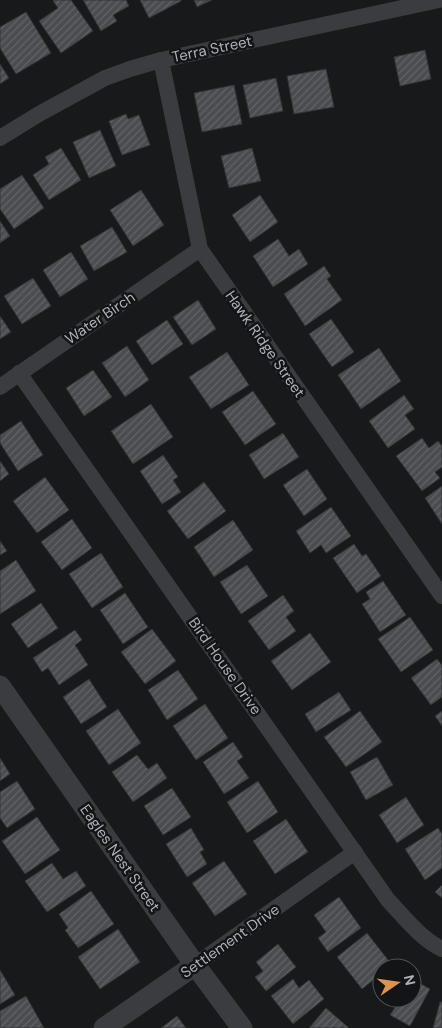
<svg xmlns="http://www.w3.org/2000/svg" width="442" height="1028" viewBox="0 0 442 1028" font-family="'DM Sans',sans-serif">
<defs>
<pattern id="building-hatch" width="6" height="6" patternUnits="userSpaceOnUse" patternTransform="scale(1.25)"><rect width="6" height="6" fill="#4b4c4f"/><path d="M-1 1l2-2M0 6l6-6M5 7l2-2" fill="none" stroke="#626366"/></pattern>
</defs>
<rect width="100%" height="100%" fill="#18191a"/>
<g fill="url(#building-hatch)" stroke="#333336">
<polygon points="54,0 71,0 93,31 61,53 39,21 58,8 53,1"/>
<polygon points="83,0 126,0 129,6 113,15 117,21 101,31"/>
<polygon points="140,0 181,0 181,1 149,18"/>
<polygon points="194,0 212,0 197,7"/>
<polygon points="26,12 51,53 16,74 0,48 0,27"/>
<polygon points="425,50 431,79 400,86 394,57"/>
<polygon points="0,64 9,78 0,84"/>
<polygon points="326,69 334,107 294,114 287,76"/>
<polygon points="276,78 283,111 250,118 243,85"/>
<polygon points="234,85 242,124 202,132 194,93"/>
<polygon points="126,114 128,119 139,115 150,145 122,155 109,121"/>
<polygon points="100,130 116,166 89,178 73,142"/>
<polygon points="61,148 81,180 49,200 33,175 49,164 45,157"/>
<polygon points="252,148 261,181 229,188 221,156"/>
<polygon points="22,175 44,208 14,229 0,209 0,189"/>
<polygon points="141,190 164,225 133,246 110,210"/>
<polygon points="260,195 278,222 250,242 232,215"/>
<polygon points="0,221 10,236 0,243"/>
<polygon points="112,227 127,252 94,271 80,246"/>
<polygon points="278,239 289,256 299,249 308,264 273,287 253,256"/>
<polygon points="71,252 88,279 60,297 43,270"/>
<polygon points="324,266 331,276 327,279 342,300 305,326 284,294"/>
<polygon points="33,278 51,306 22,324 4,296"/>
<polygon points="198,300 216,329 192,345 173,317"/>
<polygon points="0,316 11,332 0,339"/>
<polygon points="331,319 354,352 332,367 309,334"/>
<polygon points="167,320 183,344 152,365 136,341"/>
<polygon points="127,346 149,380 125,397 102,363"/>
<polygon points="379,348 401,381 361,409 338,375"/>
<polygon points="227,352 249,385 211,409 189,377"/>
<polygon points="93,370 112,397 84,416 66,388"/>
<polygon points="253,391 276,424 245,445 222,412"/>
<polygon points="404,395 414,409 405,415 415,429 388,448 369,421"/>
<polygon points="151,404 173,437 133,464 111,431"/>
<polygon points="21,421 43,455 18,471 0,443 0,435"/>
<polygon points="283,433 299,457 264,479 249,455"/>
<polygon points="422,438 429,448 438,441 442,446 442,467 435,472 440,478 422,491 396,456"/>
<polygon points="163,455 178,477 173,480 181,492 162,504 140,471"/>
<polygon points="0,461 9,474 0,481"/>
<polygon points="307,469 327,499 304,516 283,485"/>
<polygon points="45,477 69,510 37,533 13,501"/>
<polygon points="204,482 226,511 188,539 167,511"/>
<polygon points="442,486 442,524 425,498"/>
<polygon points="331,507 351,536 326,553 321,545 310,553 296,531"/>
<polygon points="72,519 92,548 62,570 41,542"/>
<polygon points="233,520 253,550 214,577 194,547"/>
<polygon points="0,541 7,551 0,555"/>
<polygon points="354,544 362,556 366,554 381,576 357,593 333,558"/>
<polygon points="101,553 123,587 92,608 69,574"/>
<polygon points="16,560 36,591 0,614 0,571"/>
<polygon points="247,565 268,596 241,614 220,582"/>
<polygon points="383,581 406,615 380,632 362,604 370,599 366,592"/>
<polygon points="125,593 148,627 123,644 100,610"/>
<polygon points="283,595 294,611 286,617 296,631 269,650 248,621"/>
<polygon points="41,603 58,628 28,648 11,624"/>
<polygon points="410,617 433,650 401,672 378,639"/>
<polygon points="152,629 176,661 145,684 121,652"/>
<polygon points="75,630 82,640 75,645 88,665 59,685 48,668 42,672 33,658"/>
<polygon points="310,633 331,662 292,690 271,661"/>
<polygon points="437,659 442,665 442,697 431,705 411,678"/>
<polygon points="178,670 198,699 167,720 148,690"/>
<polygon points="89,679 107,707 81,724 63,697"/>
<polygon points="339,692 351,710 316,732 305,714"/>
<polygon points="205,704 228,738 196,760 173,726"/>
<polygon points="118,709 141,743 109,765 86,731"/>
<polygon points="360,711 382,742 346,767 324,737"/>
<polygon points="442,711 442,726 435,716"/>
<polygon points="233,742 243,757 237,761 249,778 224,794 203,762"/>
<polygon points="137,755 148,769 157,763 167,778 133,802 112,772"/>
<polygon points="377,757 393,785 366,800 350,772"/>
<polygon points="0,758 10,774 0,781"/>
<polygon points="17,781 35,809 7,828 0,818 0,792"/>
<polygon points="258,781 278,812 247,833 227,802"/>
<polygon points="172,788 191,817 163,835 144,806"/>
<polygon points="406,797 424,825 397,843 379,815"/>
<polygon points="37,817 60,850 25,874 2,841"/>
<polygon points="286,819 308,852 275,874 253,841"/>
<polygon points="191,828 204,850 200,852 207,864 187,877 166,844"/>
<polygon points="438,828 442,834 442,868 425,880 405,849"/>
<polygon points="224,861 247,894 215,916 192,883"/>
<polygon points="52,863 63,879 76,871 86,886 47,912 25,881"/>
<polygon points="442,885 442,898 435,892"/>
<polygon points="91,891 114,924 78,948 65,930 68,928 59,914"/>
<polygon points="339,897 361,928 328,952 318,938 326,932 314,915"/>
<polygon points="118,929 140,962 100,989 78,957"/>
<polygon points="367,933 392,965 388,968 382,968 382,973 362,989 337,957"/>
<polygon points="278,944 296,967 266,991 255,977 263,971 256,962"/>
<polygon points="0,970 15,995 0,1004"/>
<polygon points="293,979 299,988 309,980 324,999 293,1024 271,996"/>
<polygon points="412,979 430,989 410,1026 390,1015 396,1006 384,1000 385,998 412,998"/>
<polygon points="26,996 44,1028 0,1028 0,1011"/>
<polygon points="440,1002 442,1002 442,1028 433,1028"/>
<polygon points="326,1008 349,1028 309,1028"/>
<polygon points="177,1016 186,1028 161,1028"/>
</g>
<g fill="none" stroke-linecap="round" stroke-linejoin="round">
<g stroke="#3a3c3f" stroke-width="16">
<polyline points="161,60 200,249 442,596"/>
<polyline points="0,138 39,114 105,78 130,69 161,60 439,0"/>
<path d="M19,373L388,900C404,917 421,939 442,949"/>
<polyline points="0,387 200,249"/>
<polyline points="195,965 355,852"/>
</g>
<g stroke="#3a3c3f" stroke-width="21">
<polyline points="0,686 195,965 242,1028"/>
<polyline points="104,1028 195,965"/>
</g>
</g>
<g text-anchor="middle" stroke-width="5" stroke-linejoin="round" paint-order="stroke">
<g font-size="15" fill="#acb2b8" stroke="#131415">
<text transform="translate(212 49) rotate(-12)" y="5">Terra Street</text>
<text transform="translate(100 318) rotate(-34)" y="5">Water Birch</text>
<text transform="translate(265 344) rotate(55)" y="5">Hawk Ridge Street</text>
<text transform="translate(225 666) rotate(55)" y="5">Bird House Drive</text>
<text transform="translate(120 858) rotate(55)" y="5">Eagles Nest Street</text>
<text transform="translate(230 941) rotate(-35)" y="5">Settlement Drive</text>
</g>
</g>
<g transform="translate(397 983) rotate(77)"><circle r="24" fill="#131415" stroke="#505356"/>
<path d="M0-4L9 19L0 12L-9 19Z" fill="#db934f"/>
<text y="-8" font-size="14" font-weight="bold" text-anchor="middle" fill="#acb2b8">N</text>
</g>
</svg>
